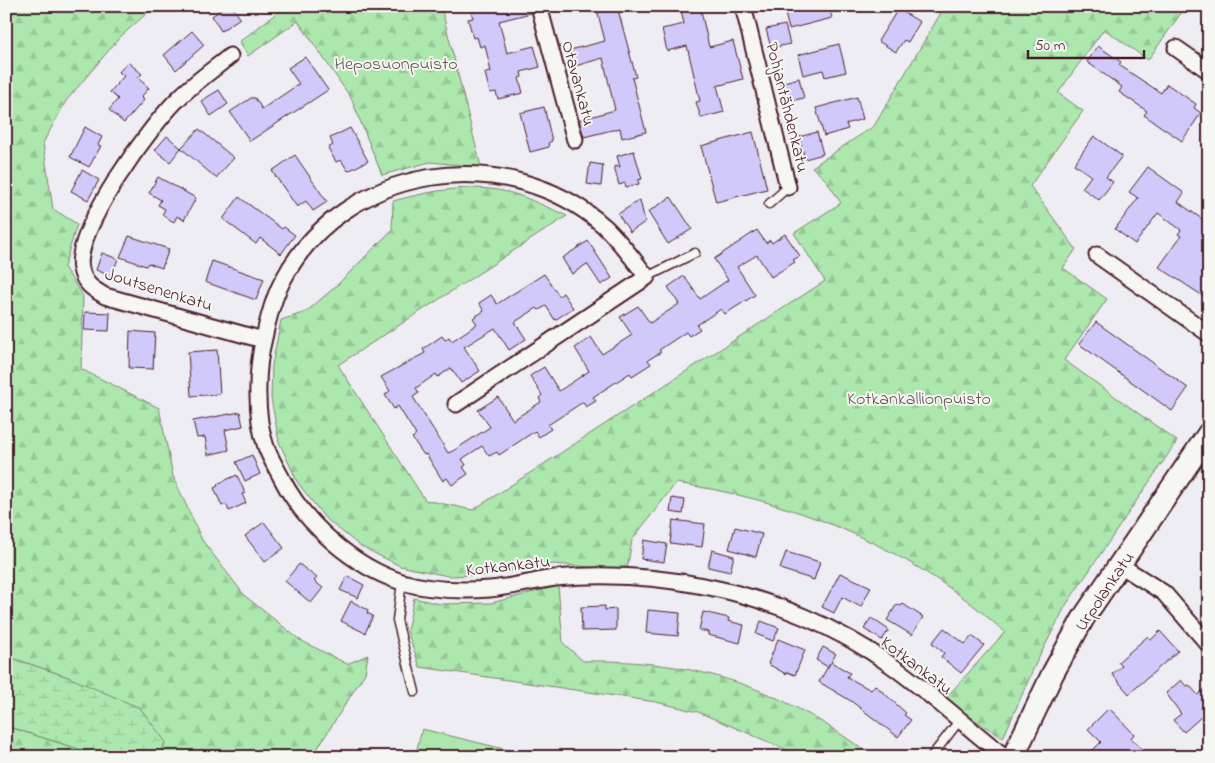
<svg xmlns="http://www.w3.org/2000/svg" width="1215" height="763" viewBox="0 0 1215 763" font-family="'Indie Flower',sans-serif">
<defs>
<pattern id="forest-firs" width="22" height="20" patternUnits="userSpaceOnUse" patternTransform="scale(1.25)"><rect width="22" height="20" fill="#ace8ae"/><path d="M5 1l3.5 6h-7zM16 11l3.5 6h-7z" fill="#96c796"/></pattern>
<pattern id="wetland-marsh" width="20" height="14" patternUnits="userSpaceOnUse" patternTransform="scale(1.25)"><rect width="20" height="14" fill="#ace8ae"/><path d="M1 5h8M5 5V1M11 12h8M15 12V8" fill="none" stroke="#96c796"/></pattern>
</defs>
<rect width="100%" height="100%" fill="#efedf4"/>
<filter id="ink" filterUnits="userSpaceOnUse"><feTurbulence type="fractalNoise" baseFrequency=".02" numOctaves="2"/><feDisplacementMap in="SourceGraphic" scale="10" xChannelSelector="R" yChannelSelector="G"/><feConvolveMatrix kernelMatrix="1 2 1 2 8 2 1 2 1" color-interpolation-filters="sRGB"/></filter>
<g filter="url(#ink)">
<g fill="url(#forest-firs)" stroke="#7b846c">
<polygon points="6,6 155,6 120,37 66,101 43,143 53,209 77,224 64,267 83,296 81,369 159,408 173,476 202,540 245,596 300,640 347,664 368,655 365,673 312,757 161,757 165,741 68,677 6,656"/>
<polygon points="286,6 441,6 481,167 430,162 382,175 351,98 298,21 248,56 239,42"/>
<path d="M945,6H1186L1148,60L1104,29L1058,93L1083,111L1030,186L1076,249L1063,268L1107,299L1064,360L1177,441L1066,605L1036,663L1003,738L944,700L1005,632C988,618 972,603 954,591C871,532 776,498 676,483L632,540L627,570L554,564L489,575L448,576L400,566L360,546L325,518L298,483L279,442L271,398L272,365L281,320L306,312L335,287L392,230L393,201C435,190 479,181 521,196C536,202 552,209 567,216L338,365L425,500L473,510L825,281L794,233L841,203L826,180L812,167L874,126Z"/>
<path d="M558,586L563,643L583,661C695,659 781,687 870,755L896,753L893,757H804L698,712L656,702L420,667L407,631L414,598L440,604L491,603Z"/>
<polygon points="6,726 104,757 6,757"/>
</g>
<polygon fill="url(#wetland-marsh)" stroke="#7b846c" points="6,656 68,677 140,708 165,741 161,757 104,757 6,726"/>
<polygon fill="#ace8ae" stroke="#7b846c" points="422,729 537,757 415,757"/>
<g fill="#d2c9fb" stroke="#4a1f2b">
<polygon points="226,6 232,6 240,18 221,31 212,16"/>
<polygon points="491,6 530,6 531,13 499,21 507,53 534,46 540,67 521,72 522,77 519,78 523,93 498,99 496,92 490,93 485,73 491,72 485,45 480,47 477,37 473,38 468,19 473,18 471,11"/>
<polygon points="596,6 617,6 636,77 632,78 646,132 622,138 620,128 584,137 579,120 615,110 603,58 575,66 570,50 605,41"/>
<polygon points="680,6 700,6 709,47 733,41 743,79 717,86 724,112 701,118 696,102 700,101 687,46 667,51 662,29 684,24"/>
<polygon points="783,6 829,6 832,18 789,29"/>
<polygon points="898,9 920,22 908,42 904,40 896,52 878,41"/>
<polygon points="785,25 790,44 771,48 766,29"/>
<polygon points="192,31 204,45 176,70 164,55"/>
<polygon points="839,44 846,72 825,77 823,70 803,75 798,55"/>
<polygon points="1098,46 1121,62 1119,65 1161,93 1167,84 1196,104 1194,108 1201,113 1182,141 1144,115 1147,111 1119,92 1122,87 1087,62"/>
<polygon points="305,57 328,90 250,141 230,112 251,98 255,98 262,109 299,84 288,68"/>
<polygon points="128,62 142,74 138,78 149,88 141,97 144,100 124,123 109,110 118,99 110,92 124,76 119,72"/>
<polygon points="799,78 804,98 785,102 780,83"/>
<polygon points="219,90 228,104 211,116 201,101"/>
<polygon points="857,97 863,119 846,124 848,129 824,136 816,108"/>
<polygon points="544,107 552,141 548,143 549,147 530,152 520,113"/>
<polygon points="85,127 102,137 98,145 101,146 89,167 70,157"/>
<polygon points="350,128 368,161 348,171 341,160 336,162 328,148 333,145 330,138"/>
<polygon points="199,129 234,158 216,178 181,148"/>
<polygon points="753,132 767,189 716,202 701,146"/>
<polygon points="817,132 823,154 805,159 799,137"/>
<polygon points="167,136 181,148 170,162 155,150"/>
<polygon points="1094,136 1122,156 1106,177 1113,182 1099,200 1082,188 1091,176 1074,164"/>
<polygon points="634,151 642,179 638,180 639,184 626,187 625,183 619,185 614,166 620,167 617,156"/>
<polygon points="295,155 327,202 313,211 306,201 297,207 272,171"/>
<polygon points="590,163 603,165 601,186 587,184"/>
<polygon points="1148,167 1184,193 1178,202 1209,224 1209,300 1159,267 1181,236 1178,234 1181,230 1158,213 1135,244 1115,229 1138,198 1129,192"/>
<polygon points="82,170 99,180 88,200 71,191"/>
<polygon points="158,177 196,198 184,220 177,216 174,222 162,215 165,209 158,205 161,200 149,193"/>
<polygon points="239,197 282,229 284,227 295,235 281,254 260,238 256,244 223,219"/>
<polygon points="671,197 692,229 668,244 648,212"/>
<polygon points="640,200 645,222 630,232 618,214"/>
<polygon points="757,230 766,243 770,240 772,243 785,234 800,256 793,260 795,262 771,277 757,255 737,267 755,295 725,314 721,309 697,325 700,329 689,336 686,332 659,350 661,352 648,360 651,364 632,376 630,373 593,397 596,401 586,407 583,402 548,425 551,429 539,437 535,431 499,455 497,452 489,456 482,446 462,459 466,465 463,467 468,474 452,485 447,478 443,481 426,454 424,455 412,438 416,435 398,406 394,409 385,395 390,391 381,377 425,353 423,349 442,336 445,340 449,337 452,341 477,324 473,318 484,311 479,303 491,295 497,304 544,274 559,296 563,293 573,308 555,320 546,306 539,310 537,308 515,322 526,339 509,350 495,328 464,347 480,371 461,383 451,368 438,377 436,374 416,388 419,393 413,397 448,453 453,451 490,427 478,410 498,397 513,420 541,402 539,398 542,395 530,376 544,367 559,391 589,371 575,348 591,337 602,354 632,335 620,317 638,306 650,323 679,304 668,287 684,276 700,299 728,280 714,259"/>
<polygon points="129,236 169,249 162,268 148,263 146,266 120,257"/>
<polygon points="588,241 612,278 601,285 587,264 572,274 562,258"/>
<polygon points="102,253 118,259 111,276 96,270"/>
<polygon points="212,261 264,279 256,300 205,282"/>
<polygon points="85,312 110,313 109,331 84,330"/>
<polygon points="1096,322 1188,388 1172,411 1079,344"/>
<polygon points="130,331 155,333 153,369 129,368"/>
<polygon points="217,350 220,394 191,396 188,352"/>
<polygon points="240,412 243,426 225,430 229,450 208,455 205,437 197,438 193,421"/>
<polygon points="252,455 260,474 245,481 236,462"/>
<polygon points="237,475 245,493 242,494 246,503 229,511 226,504 222,506 214,488 218,486 217,484"/>
<polygon points="672,498 685,500 683,514 670,512"/>
<polygon points="673,520 705,524 702,547 670,543"/>
<polygon points="264,522 284,548 265,562 245,536"/>
<polygon points="735,527 762,534 756,557 729,549"/>
<polygon points="644,540 667,544 664,562 641,559"/>
<polygon points="712,550 734,556 730,572 708,567"/>
<polygon points="786,552 820,562 814,580 780,569"/>
<polygon points="299,564 317,578 314,581 323,588 311,603 285,581"/>
<polygon points="840,573 871,587 861,607 842,597 834,613 822,607"/>
<polygon points="347,576 364,585 358,598 340,590"/>
<polygon points="351,601 368,610 367,613 373,616 365,633 341,621"/>
<polygon points="897,604 901,606 903,604 923,617 912,635 887,620"/>
<polygon points="605,606 605,610 616,609 616,630 582,631 581,607"/>
<polygon points="648,610 680,613 678,636 646,633"/>
<polygon points="703,612 729,618 728,621 744,625 740,643 708,635 708,632 699,630"/>
<polygon points="871,618 889,630 882,640 864,629"/>
<polygon points="761,621 779,628 773,641 756,634"/>
<polygon points="944,628 965,644 972,636 984,645 961,673 941,657 944,653 932,643"/>
<polygon points="1160,631 1178,651 1129,694 1112,674 1122,666 1118,662 1148,636 1151,640"/>
<polygon points="778,639 805,650 795,675 787,672 786,674 768,664"/>
<polygon points="823,647 836,654 831,662 850,673 847,677 871,690 875,685 906,713 904,715 911,720 898,737 851,701 819,682 830,663 828,667 816,660"/>
<polygon points="1181,680 1186,686 1189,685 1198,695 1209,685 1209,710 1184,732 1173,720 1181,714 1166,693"/>
<polygon points="1109,708 1134,734 1131,738 1149,757 1086,757 1101,742 1088,729"/>
</g>
<g fill="none" stroke-linecap="round" stroke-linejoin="round">
<defs>
<g id="lane">
<polyline points="769,204 788,187"/>
<polyline points="647,277 695,253"/>
<polyline points="402,582 397,620 415,692"/>
<polyline points="931,757 959,721"/>
</g>
<g id="street">
<polyline points="539,6 575,140"/>
<polyline points="743,6 788,187"/>
<polyline points="1176,48 1209,71"/>
<path d="M230,56C214,69 195,82 180,97C152,123 72,232 81,269C84,284 93,289 105,296L263,340"/>
<polyline points="1097,255 1209,334"/>
<path d="M456,404L647,277C634,260 620,241 604,226C507,140 342,164 282,282C273,299 268,319 264,338C256,369 255,416 266,447C270,458 277,469 282,479C305,524 354,567 402,582C429,590 462,591 490,589C512,587 534,581 555,578C606,573 660,577 709,587C773,600 837,627 891,665C930,693 967,727 1005,757"/>
<polyline points="1120,565 1164,593 1209,645"/>
</g>
<polyline id="secondary" points="1013,757 1053,673 1084,617 1209,433"/>
</defs>
<use href="#lane" stroke="#4a1f2b" stroke-width="11"/>
<use href="#street" stroke="#4a1f2b" stroke-width="19"/>
<use href="#secondary" stroke="#4a1f2b" stroke-width="25"/>
<use href="#lane" stroke="#f6f6f2" stroke-width="8"/>
<use href="#street" stroke="#f6f6f2" stroke-width="15"/>
<use href="#secondary" stroke="#f6f6f2" stroke-width="21"/>
</g>
</g>
<g text-anchor="middle" stroke-width="4" stroke-linejoin="round" paint-order="stroke">
<g font-size="18" fill="#62514c" stroke="#f6f6f2">
<text x="396" y="69">Heposuonpuisto</text>
<text x="919" y="404">Kotkankallionpuisto</text>
</g>
<g font-size="18" fill="#4a1f2b" stroke="#f6f6f2">
<text transform="translate(579 83) rotate(75)" y="6">Otavankatu</text>
<text transform="translate(788 107) rotate(76)" y="6">Pohjantähdenkatu</text>
<text transform="translate(159 289) rotate(17)" y="6">Joutsenenkatu</text>
<text transform="translate(508 565) rotate(-6)" y="6">Kotkankatu</text>
<text transform="translate(1104 591) rotate(-56)" y="6">Urpolankatu</text>
<text transform="translate(917 665) rotate(37)" y="6">Kotkankatu</text>
</g>
</g>
<rect width="1215" height="763" fill="none" stroke="#f6f6f2" stroke-width="25"/>
<rect x="12" y="12" width="1190" height="738" fill="none" stroke="#4a1f2b" stroke-width="2" filter="url(#ink)"/>
<path d="M1028 50v8h116v-8" fill="none" stroke="#4a1f2b" stroke-width="2.5"/>
<text x="1035" y="50" font-size="15" fill="#4a1f2b" stroke="#f6f6f2" stroke-width="4" paint-order="stroke">50 m</text>
</svg>
